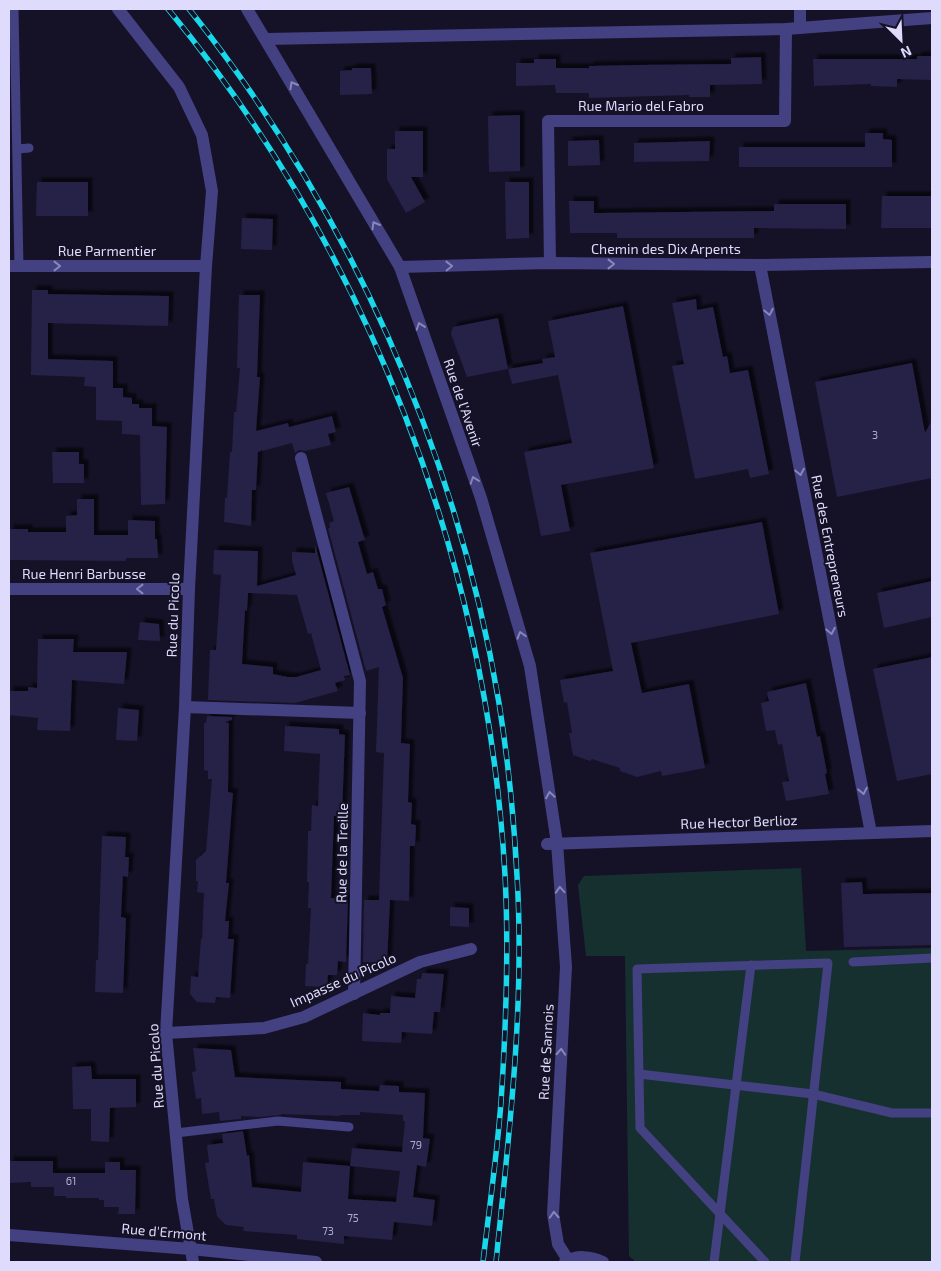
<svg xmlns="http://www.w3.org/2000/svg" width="941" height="1271" viewBox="0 0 941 1271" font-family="'Exo 2',sans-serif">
<defs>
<filter id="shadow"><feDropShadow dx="4.5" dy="-4.5" stdDeviation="1" flood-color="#0009"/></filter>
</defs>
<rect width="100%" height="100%" fill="#151227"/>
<polygon fill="#16302f" points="801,868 806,951 932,948 932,1262 636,1262 629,1256 625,956 586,956 578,885 584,876"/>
<g fill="#272046" fill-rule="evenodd" filter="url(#shadow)">
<polygon points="917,56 932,56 932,80 897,79 897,87 871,86 871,84 814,86 813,59 917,59"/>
<polygon points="761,57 762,84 710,85 710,97 689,97 689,95 589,98 589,93 556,93 555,85 516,86 516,63 534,63 534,59 556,59 556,68 589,68 589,66 634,65 731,64 731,58"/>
<polygon points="352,68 371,68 372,94 340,95 340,71 352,70"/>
<polygon points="520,115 520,171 489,172 488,116"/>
<polygon points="395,131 423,131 423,177 411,177 425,202 406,213 387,179 387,149 395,149"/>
<polygon points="865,133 883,133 883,139 892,140 892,167 739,167 739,147 865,147"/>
<polygon points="599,140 600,165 568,166 568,141"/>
<polygon points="710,141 709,161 634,162 634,143"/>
<polygon points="37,182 88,182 88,216 36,216"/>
<polygon points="505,182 529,182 529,238 506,239"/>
<polygon points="882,196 932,196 932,228 881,228"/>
<polygon points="569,201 594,201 594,213 774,211 774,204 846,204 846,229 754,228 754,238 617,238 617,233 570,233"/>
<polygon points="242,218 273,219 272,250 241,249"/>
<polygon points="32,290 48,290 48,294 169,296 168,326 48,323 48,359 113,361 113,388 123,388 123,397 132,398 132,404 139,404 139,408 152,408 152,426 167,427 165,504 141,505 140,435 122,434 122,421 96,420 96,387 84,386 85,377 31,375"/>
<polygon points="239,295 260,295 257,377 260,377 256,431 288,423 289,427 332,416 336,432 328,434 331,445 305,451 299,450 295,453 292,443 262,451 262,449 261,451 258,452 256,490 252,490 251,526 224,522 225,498 227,498 230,452 232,452 234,412 236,412 240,368 237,368"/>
<polygon points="696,299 697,310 713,307 723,357 727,356 730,373 748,370 769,474 750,478 748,469 695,479 672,366 684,364 672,303"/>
<polygon points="623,306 654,468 561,485 570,531 541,536 524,452 572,443 558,375 512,384 508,369 543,363 542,359 555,357 548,321"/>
<polygon points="498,318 508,369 467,377 451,334 453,327"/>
<polygon points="912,363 925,433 932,420 932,478 837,497 815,382"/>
<polygon points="52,452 79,452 79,464 84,464 84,483 53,483"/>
<polygon points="349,487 365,540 358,542 367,574 373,572 378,589 382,589 386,605 382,607 403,678 401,743 410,744 408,802 412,803 411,824 416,825 415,846 410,846 409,901 390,900 387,963 363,962 364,900 379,900 384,753 376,752 379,667 366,671 328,528 330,528 329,523 334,521 326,493"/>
<polygon points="77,499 94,499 94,535 128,535 128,520 155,521 155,539 157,539 158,558 126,558 126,561 9,560 9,529 28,529 28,532 66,532 66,516 77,515"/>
<polygon points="762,522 779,614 631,643 642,693 689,684 705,768 662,776 661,771 637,777 620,771 620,768 592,759 590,761 573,755 569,733 572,733 567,702 564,703 560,680 613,671 590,553"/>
<path d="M315,544L350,675L344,676L345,680L335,683L338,691L295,703L208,700L210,650H216L221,575L213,574L214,550L258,551L257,586L296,575L292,561V552L315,553ZM248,593L297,595L308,634L311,633L321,670L296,677H288L273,674V667L242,664L245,610L247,611Z"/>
<polygon points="932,581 932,617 884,628 877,593"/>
<polygon points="140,622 159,624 160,641 138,640"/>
<polygon points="38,639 74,639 73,652 127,652 124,684 72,680 70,731 37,730 38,718 9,715 9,691 28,691 28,687 37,688"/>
<polygon points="932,657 932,774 897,781 873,669"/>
<polygon points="806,683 817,737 820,736 827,773 825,774 829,794 786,801 782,782 789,781 782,744 778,745 775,730 766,731 761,703 769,701 767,692"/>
<polygon points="118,708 139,710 137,741 116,740"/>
<polygon points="207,716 232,717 232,720 225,722 229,723 228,792 233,793 226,883 229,883 225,921 229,921 228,939 234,939 230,998 216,997 215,1003 197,1002 190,994 191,976 198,977 201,939 202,939 204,893 197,892 198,881 196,881 196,860 206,851 212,779 208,779 208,771 204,770 204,723 206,723"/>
<polygon points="285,726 339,729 339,734 345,735 342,816 334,816 331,898 348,899 346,962 338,961 337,975 328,975 327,987 305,986 306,964 308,964 311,908 308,908 309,882 307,882 308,831 311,831 312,805 318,806 320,754 284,751"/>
<polygon points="102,836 126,837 125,857 129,857 128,877 123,876 121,917 126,918 123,993 95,992 96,960 98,960"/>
<polygon points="862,882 863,894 932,893 932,945 844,947 841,883"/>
<polygon points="450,907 469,908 469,927 450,926"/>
<polygon points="422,973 444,974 440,1012 434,1012 432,1034 402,1032 401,1043 362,1041 363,1013 380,1015 380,1013 390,1013 391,996 415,998 417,979 421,979"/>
<polygon points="193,1048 231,1050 235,1077 341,1082 341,1089 379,1091 380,1085 399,1086 399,1092 425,1093 423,1138 430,1139 426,1167 417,1165 413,1197 435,1200 432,1226 394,1222 392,1240 344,1236 344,1244 297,1239 297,1235 243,1231 244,1227 226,1225 217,1216 214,1199 211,1199 205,1163 209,1162 207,1145 223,1143 222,1134 243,1131 247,1156 249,1155 252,1187 301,1192 303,1162 350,1166 348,1199 396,1202 400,1171 350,1166 352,1148 402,1152 405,1121 403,1121 403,1115 360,1112 360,1115 340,1115 340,1116 281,1114 281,1115 260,1117 241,1116 241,1119 220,1121 219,1112 202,1114 201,1098 196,1099 192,1072 196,1071"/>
<polygon points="91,1066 92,1079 136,1079 136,1107 110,1108 109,1142 91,1141 91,1109 73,1109 72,1067"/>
<polygon points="9,1161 53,1161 53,1173 105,1173 105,1162 120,1162 120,1170 136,1170 135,1214 118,1214 119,1207 104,1207 104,1200 99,1200 99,1198 66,1198 66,1196 54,1196 54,1187 31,1187 31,1182 9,1183"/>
</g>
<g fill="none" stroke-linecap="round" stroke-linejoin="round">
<g stroke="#434182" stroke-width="9">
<polyline points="14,9 19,267"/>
<polyline points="17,149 29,148"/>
<polyline points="853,962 932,958"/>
<polyline points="639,1074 813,1094 892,1113 932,1113"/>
<polyline points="176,1133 278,1121 349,1127"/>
<polyline points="714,1262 751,965"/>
<polyline points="765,1262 640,1128 637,969 828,963 795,1262"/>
</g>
<g stroke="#434182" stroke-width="12">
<polyline points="118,9 179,87 202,135 212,191 206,266 189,589 185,707 166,1033 182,1199 193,1262"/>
<polyline points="247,9 400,267 481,498 530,666 557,843 566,967 553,1214 558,1244 568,1260"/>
<polyline points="800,28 800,9"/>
<polyline points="266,39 786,29 932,18"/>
<polyline points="550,263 548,121 785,121 786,29"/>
<polyline points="760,265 871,833"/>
<polyline points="9,266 206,266"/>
<polyline points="400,267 550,263 760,265 932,262"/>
<polyline points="301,458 360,681 354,994"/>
<polyline points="9,589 189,589"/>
<polyline points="185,707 360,713"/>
<polyline points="547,844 932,831"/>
<polyline points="166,1033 264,1028 304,1017 420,962 471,949"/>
<polyline points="9,1235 191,1249 316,1262"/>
</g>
<path stroke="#434182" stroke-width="12" d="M565,1262C576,1255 591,1256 603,1262"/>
<defs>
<g id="rail">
<path d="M168,9C368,251 487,561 505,875C509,950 506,1027 501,1102C497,1156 489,1209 483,1262"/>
<path d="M189,9C348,208 457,452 499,703C508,760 514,818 517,876C525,1005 509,1134 496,1262"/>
</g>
</defs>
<use href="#rail" stroke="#18d9eb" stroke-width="5.5"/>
<use href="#rail" stroke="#151227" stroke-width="4" stroke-dasharray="11" stroke-linecap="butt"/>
</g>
<defs><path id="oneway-chevron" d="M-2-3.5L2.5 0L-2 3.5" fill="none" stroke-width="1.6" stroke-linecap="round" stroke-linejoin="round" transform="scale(1.25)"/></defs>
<g stroke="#8986b9">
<use href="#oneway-chevron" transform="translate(293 85) rotate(-120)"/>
<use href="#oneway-chevron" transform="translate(375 225) rotate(-120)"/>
<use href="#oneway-chevron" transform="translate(611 264)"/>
<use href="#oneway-chevron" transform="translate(57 266)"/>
<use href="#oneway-chevron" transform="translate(449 266) rotate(-1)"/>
<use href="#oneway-chevron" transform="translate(769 312) rotate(79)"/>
<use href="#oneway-chevron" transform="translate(420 326) rotate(-109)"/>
<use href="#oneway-chevron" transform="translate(800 472) rotate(79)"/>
<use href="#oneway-chevron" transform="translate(474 480) rotate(-109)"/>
<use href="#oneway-chevron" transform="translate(140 589) rotate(-180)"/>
<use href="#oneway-chevron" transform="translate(831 631) rotate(79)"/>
<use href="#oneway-chevron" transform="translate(521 635) rotate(-106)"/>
<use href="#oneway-chevron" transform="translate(863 791) rotate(79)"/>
<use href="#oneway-chevron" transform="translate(550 795) rotate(-99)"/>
<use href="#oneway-chevron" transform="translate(560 890) rotate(-94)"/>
<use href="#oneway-chevron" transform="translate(561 1052) rotate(-87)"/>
<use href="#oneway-chevron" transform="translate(554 1215) rotate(-93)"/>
</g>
<g text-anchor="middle" stroke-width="4" stroke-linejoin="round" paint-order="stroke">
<g font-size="11" fill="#b0acce">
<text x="875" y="439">3</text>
<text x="416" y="1149">79</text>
<text x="71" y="1185">61</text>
<text x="353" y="1222">75</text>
<text x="328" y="1235">73</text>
</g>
<g font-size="14" fill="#dedbfc" stroke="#151227">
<text x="641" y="111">Rue Mario del Fabro</text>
<text x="666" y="254">Chemin des Dix Arpents</text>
<text x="107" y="256">Rue Parmentier</text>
<text transform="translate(463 403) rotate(71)" y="5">Rue de l'Avenir</text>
<text transform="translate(830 546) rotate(79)" y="5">Rue des Entrepreneurs</text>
<text x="84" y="579">Rue Henri Barbusse</text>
<text transform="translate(173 615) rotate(-88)" y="5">Rue du Picolo</text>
<text transform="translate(739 822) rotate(-2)" y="5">Rue Hector Berlioz</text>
<text transform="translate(342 853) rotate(-89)" y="5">Rue de la Treille</text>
<text transform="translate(343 980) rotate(-24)" y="5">Impasse du Picolo</text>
<text transform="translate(546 1052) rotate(-87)" y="5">Rue de Sannois</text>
<text transform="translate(156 1066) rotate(-94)" y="5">Rue du Picolo</text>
<text transform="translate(164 1232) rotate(5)" y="5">Rue d'Ermont</text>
</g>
</g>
<rect width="941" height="1271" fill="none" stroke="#dedbfc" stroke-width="20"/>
<g transform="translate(901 40) rotate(156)" stroke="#151227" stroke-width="4" paint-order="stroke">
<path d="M0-4L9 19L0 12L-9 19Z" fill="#dedbfc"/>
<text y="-8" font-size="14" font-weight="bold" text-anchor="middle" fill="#dedbfc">N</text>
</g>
</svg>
